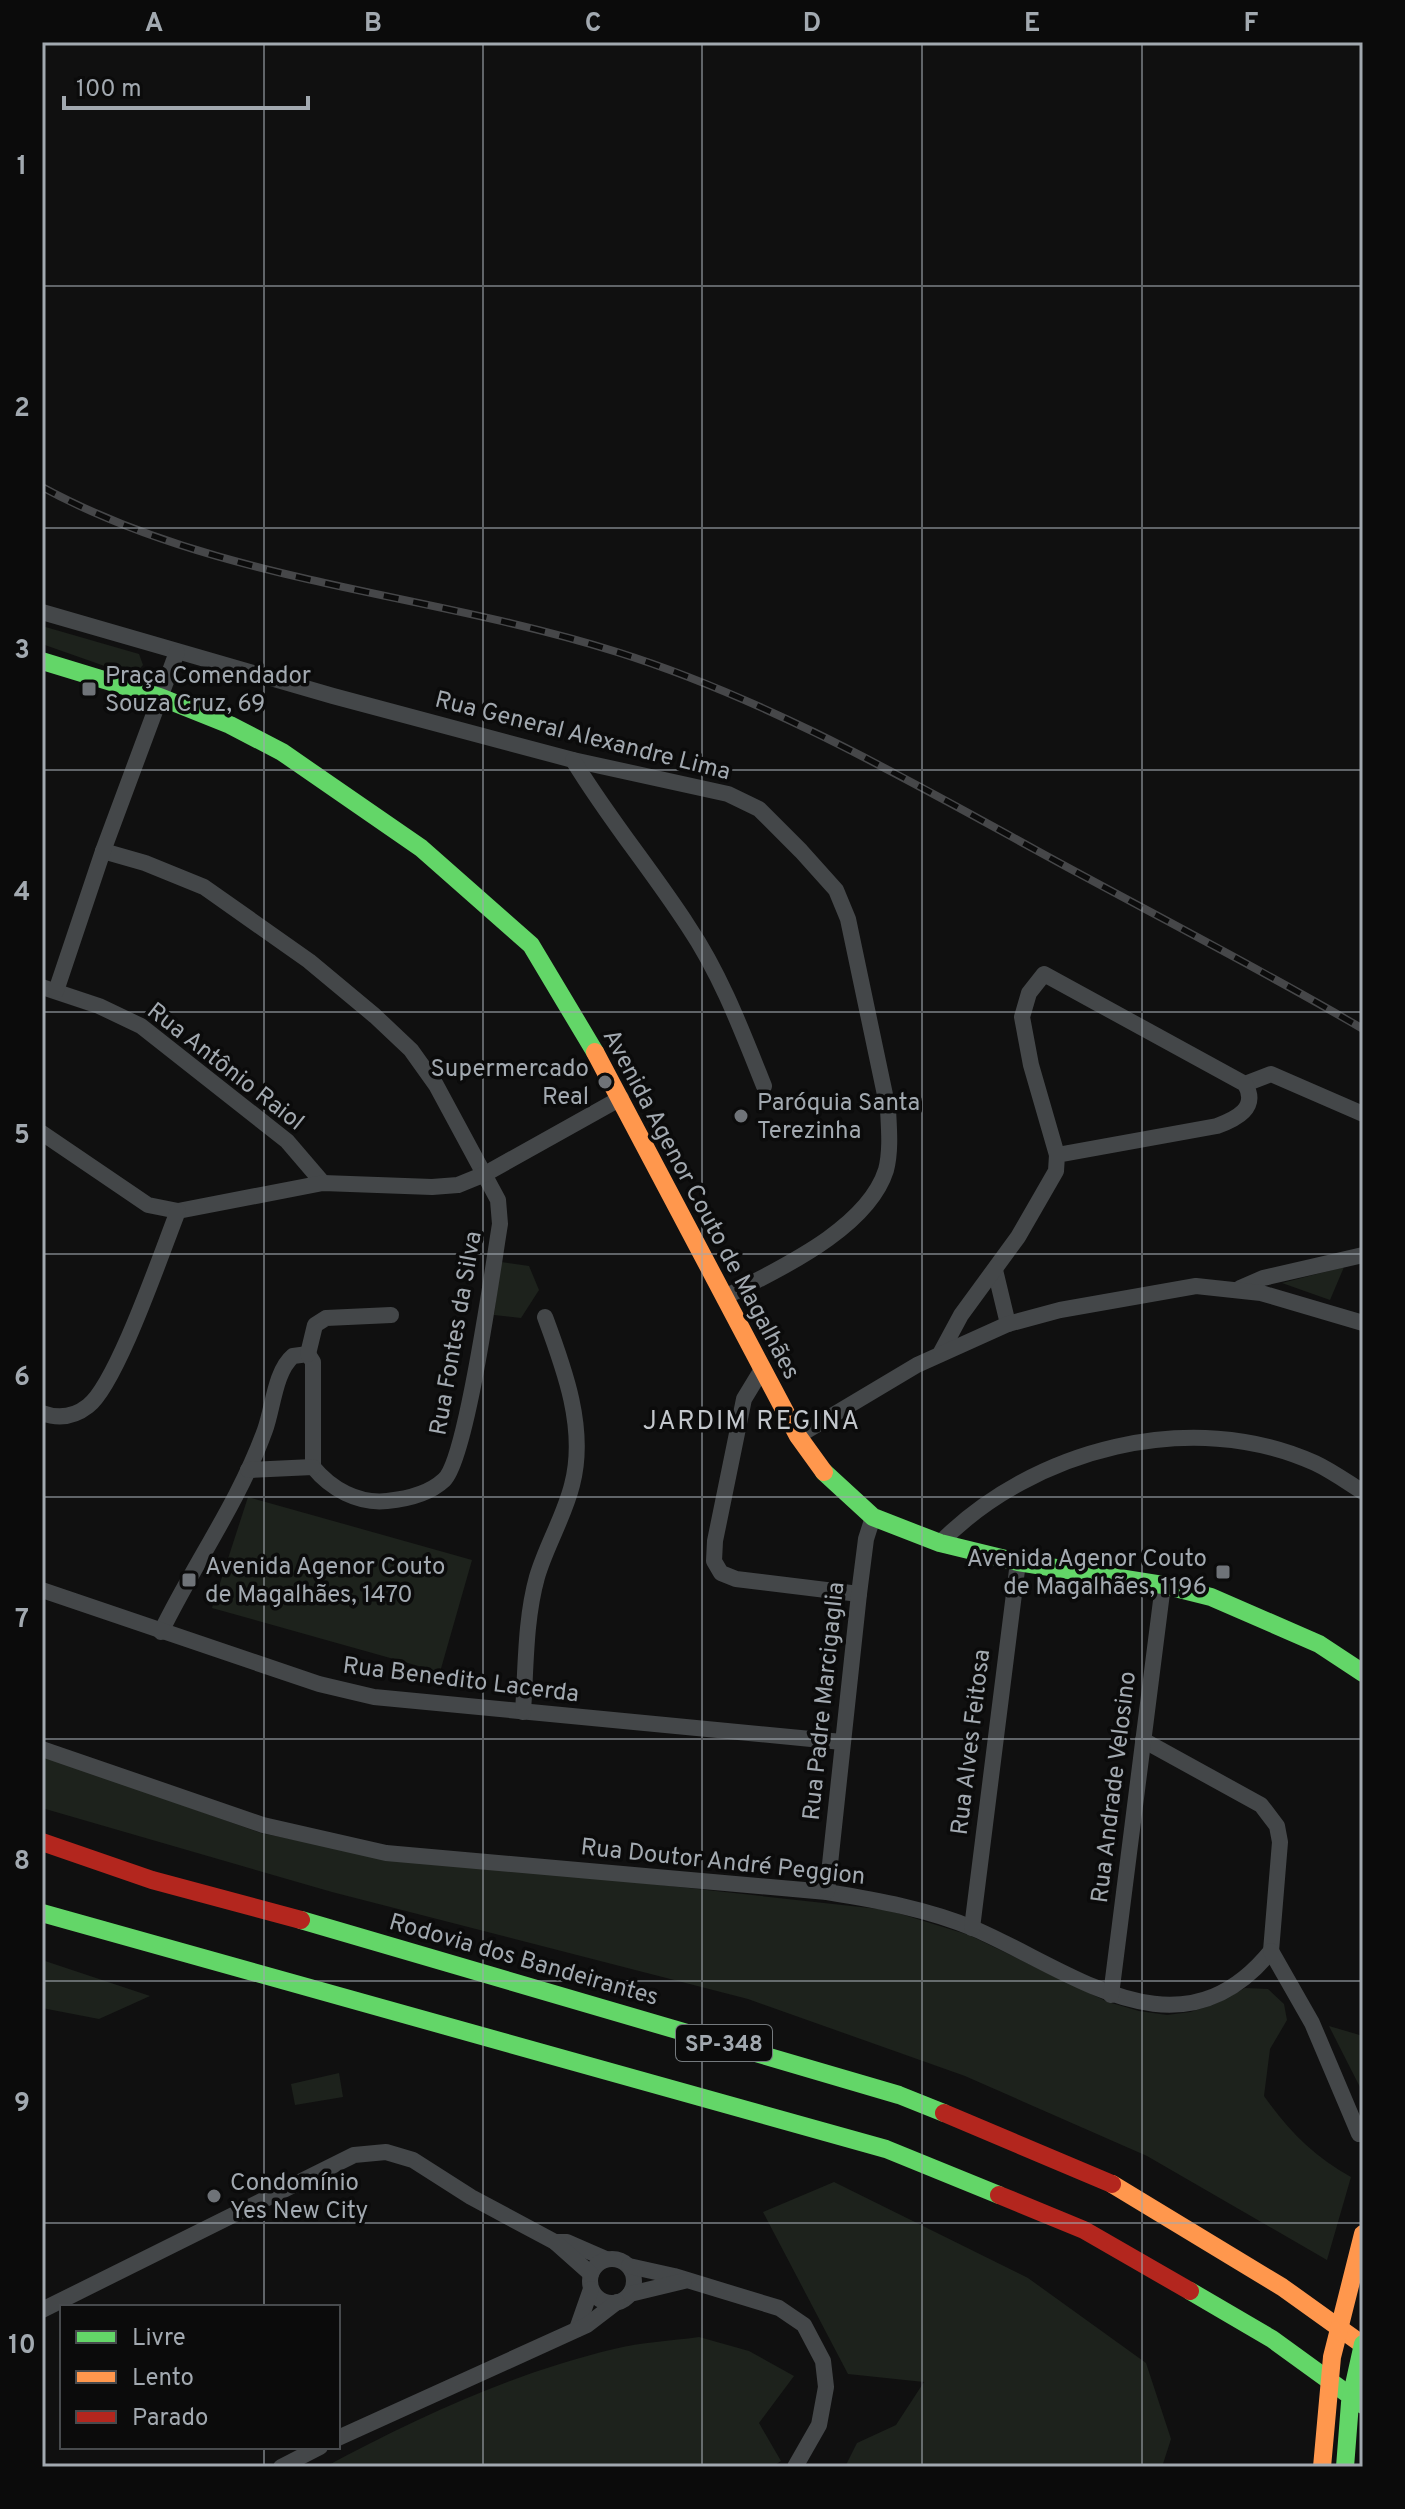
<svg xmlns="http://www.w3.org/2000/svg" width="1405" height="2509" viewBox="0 0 1405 2509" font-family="Overpass,sans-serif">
<rect width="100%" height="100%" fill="#101010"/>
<g fill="#1d221c">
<polygon points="42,626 139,654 143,665 133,676 42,644"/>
<polygon points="501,1262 529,1266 539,1290 521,1318 494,1315"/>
<polygon points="1344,1267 1330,1300 1282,1283"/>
<polygon points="248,1497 472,1560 440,1672 212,1608"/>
<path d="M42,1755L261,1833L388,1859L506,1868L888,1910L969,1935L1108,2002L1139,2011L1167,2015L1190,2012L1213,2005L1245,1988L1268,1989L1284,2004L1287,2020L1270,2049L1264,2096C1288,2130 1314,2157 1351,2177L1327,2260L1147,2156L965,2076L748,1999L332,1892L42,1808Z"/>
<polygon points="42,1960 150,1996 99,2019 42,2008"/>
<polygon points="1329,2026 1363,2036 1363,2093"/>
<polygon points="339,2073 343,2097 295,2105 291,2084"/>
<polygon points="834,2182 1028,2278 1146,2363 1171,2439 1162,2467 845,2467 857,2443 896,2425 924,2382 848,2374 763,2212"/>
<path d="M699,2337L749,2351L794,2376L759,2423L781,2461L772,2467H325C416,2418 513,2373 614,2349C641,2342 671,2341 699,2337Z"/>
</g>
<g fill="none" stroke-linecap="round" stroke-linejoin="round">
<g stroke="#444749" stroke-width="16">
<path d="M42,612L333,696L573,760L728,794L759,809L801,851L836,890L848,919L888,1109C889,1129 891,1151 886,1170C867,1230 776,1270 725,1297"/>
<path d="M573,760C608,818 651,869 688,926C721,975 742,1031 764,1086"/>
<path d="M103,851L145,863L204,887L309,961L375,1016L411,1050L436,1085L498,1200L500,1224C493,1266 467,1459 444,1480C429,1494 407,1499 387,1501C358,1504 331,1489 313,1467V1362L308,1354L293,1356C275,1371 273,1408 265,1430C239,1502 194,1564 161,1632"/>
<polyline points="42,987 99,1006 141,1026 287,1141 323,1183"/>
<polyline points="56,991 103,851 177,652"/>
<polyline points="1245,1084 1271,1074 1363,1114"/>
<polyline points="42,1133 148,1205 178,1211 323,1183 432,1187 458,1185 485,1174 621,1098"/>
<polyline points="995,1270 1008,1324"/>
<polyline points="1240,1288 1263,1278 1363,1255"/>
<polyline points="308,1354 315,1325 326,1318 391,1315"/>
<path d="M940,1354L961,1315L1018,1237L1056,1171L1057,1155L1031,1065L1022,1017L1029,993L1044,974L1245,1084C1259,1108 1236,1119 1217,1126L1057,1155"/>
<polyline points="761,1371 744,1399 715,1541 714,1561 721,1573 736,1579 859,1594"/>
<path d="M42,1413C58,1419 74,1417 88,1406C117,1384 162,1251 178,1211"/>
<polyline points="798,1436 917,1365 1008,1324 1060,1310 1196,1286 1261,1293 1363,1323"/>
<polyline points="248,1470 313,1467"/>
<path d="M940,1543C1032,1449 1192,1407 1315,1463C1332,1471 1347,1482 1363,1492"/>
<polyline points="42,1590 319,1684 374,1697 842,1742"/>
<path d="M523,1712C526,1668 525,1620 537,1577C546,1546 564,1517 572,1485C587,1429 564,1368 545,1317"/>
<polyline points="1143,1740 1261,1805 1277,1826 1280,1842 1271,1951"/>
<path d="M42,1749L263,1825L386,1853L827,1892C876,1900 928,1909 975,1929C1074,1972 1180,2063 1271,1951"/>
<polyline points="827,1892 859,1594 866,1539 873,1517"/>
<polyline points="972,1928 1018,1562"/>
<polyline points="1271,1951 1312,2023 1359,2134"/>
<polyline points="1111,1995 1163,1585"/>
<polyline points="555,2242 567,2242 606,2259"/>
<circle cx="612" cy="2281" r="22"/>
<polyline points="629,2266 674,2276 779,2308 804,2325 823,2361 826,2387 819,2425 795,2467"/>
<polyline points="630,2294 684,2281"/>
<polyline points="42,2310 354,2155 386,2152 413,2160 471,2197 555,2242 591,2274"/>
<polyline points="577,2329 591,2289"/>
<polyline points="338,2438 587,2325 617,2302"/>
<polyline points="281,2467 320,2447"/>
</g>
<g stroke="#63d668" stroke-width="18">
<polyline points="42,661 160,697 230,725 282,752 421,848 531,945 595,1052"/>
<polyline points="824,1472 873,1517 940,1543 1018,1562 1163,1585 1211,1597 1319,1644 1363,1673"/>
<polyline points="42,1913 886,2149 999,2195"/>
<polyline points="301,1920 899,2095 944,2113"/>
<polyline points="1190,2291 1272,2339 1363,2405"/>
</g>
<g stroke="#ff974d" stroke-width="18">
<polyline points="595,1052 798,1436 824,1472"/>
<polyline points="1112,2184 1282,2287 1363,2345"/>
</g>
<g stroke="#b3261e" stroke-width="18">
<polyline points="42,1842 152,1880 301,1920"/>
<polyline points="944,2113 1112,2184"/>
<polyline points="999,2195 1084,2230 1190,2291"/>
</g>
<defs>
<path id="rail" d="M42,487C219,583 427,592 617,652C764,698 899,775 1034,849C1143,909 1255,966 1363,1029"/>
</defs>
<use href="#rail" stroke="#464749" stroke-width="8"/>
<use href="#rail" stroke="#0b0b0b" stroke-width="5" stroke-dasharray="15" stroke-linecap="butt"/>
<polyline stroke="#63d668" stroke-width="18" points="1345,2467 1350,2403 1363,2344"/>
<polyline stroke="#ff974d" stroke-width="18" points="1322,2467 1332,2357 1363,2234"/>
</g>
<path fill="none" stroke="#a2a9b0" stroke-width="2" stroke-opacity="0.55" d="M264,42V2307M483,42V2467M702,42V2467M922,42V2467M1142,42V2467M42,286H1363M42,528H1363M42,770H1363M42,1012H1363M42,1254H1363M42,1497H1363M42,1739H1363M42,1981H1363M42,2223H1363M264,2447V2467"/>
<g fill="#6f7378" stroke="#0b0b0b" stroke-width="3">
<rect x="81" y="681" width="16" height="16" rx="4"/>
<circle cx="605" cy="1082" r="8"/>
<circle cx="741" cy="1116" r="8"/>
<rect x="1215" y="1564" width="16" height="16" rx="4"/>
<rect x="181" y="1572" width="16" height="16" rx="4"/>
<circle cx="214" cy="2196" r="8"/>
</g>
<g text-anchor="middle" stroke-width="7" stroke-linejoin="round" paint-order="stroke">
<rect fill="#0b0b0b" stroke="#757a7e" stroke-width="2" x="676" y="2025" width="96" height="36" rx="6"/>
<g font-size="22" font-weight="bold" fill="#a2a9b0">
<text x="724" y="2051">SP-348</text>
</g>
<g font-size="24" fill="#a2a9b0" stroke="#0b0b0b" text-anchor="start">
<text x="105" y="683">Praça Comendador<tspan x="105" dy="28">Souza Cruz, 69</tspan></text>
<text x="589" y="1076" text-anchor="end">Supermercado<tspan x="589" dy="28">Real</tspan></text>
<text x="757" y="1110">Paróquia Santa<tspan x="757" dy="28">Terezinha</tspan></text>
<text x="1207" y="1566" text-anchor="end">Avenida Agenor Couto<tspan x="1207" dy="28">de Magalhães, 1196</tspan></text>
<text x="205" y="1574">Avenida Agenor Couto<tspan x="205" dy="28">de Magalhães, 1470</tspan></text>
<text x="230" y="2190">Condomínio<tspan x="230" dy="28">Yes New City</tspan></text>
</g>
<g font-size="24" fill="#a2a9b0" stroke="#0b0b0b">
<text transform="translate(583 735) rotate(14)" y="8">Rua General Alexandre Lima</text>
<text transform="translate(226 1066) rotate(38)" y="8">Rua Antônio Raiol</text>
<text transform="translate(702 1204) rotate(62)" y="8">Avenida Agenor Couto de Magalhães</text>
<text transform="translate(455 1333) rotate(-80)" y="8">Rua Fontes da Silva</text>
<text transform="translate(461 1679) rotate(7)" y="8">Rua Benedito Lacerda</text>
<text transform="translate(823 1701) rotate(-84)" y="8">Rua Padre Marcigaglia</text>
<text transform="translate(970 1742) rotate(-83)" y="8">Rua Alves Feitosa</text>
<text transform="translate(1113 1787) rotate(-83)" y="8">Rua Andrade Velosino</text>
<text transform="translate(723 1861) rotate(6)" y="8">Rua Doutor André Peggion</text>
<text transform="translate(524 1959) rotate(16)" y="8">Rodovia dos Bandeirantes</text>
</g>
<g font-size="26" letter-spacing="2" fill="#c3c7cc" stroke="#0b0b0b">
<text x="752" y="1429">JARDIM REGINA</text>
</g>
</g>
<rect width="1405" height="2509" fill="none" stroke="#0b0b0b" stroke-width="88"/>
<rect x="60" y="2305" width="280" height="144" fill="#0b0b0b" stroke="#474a4d" stroke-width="2"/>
<rect x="76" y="2331" width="40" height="12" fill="#63d668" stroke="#474a4d" stroke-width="2"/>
<text x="132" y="2345" font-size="24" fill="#a2a9b0">Livre</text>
<rect x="76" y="2371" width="40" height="12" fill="#ff974d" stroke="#474a4d" stroke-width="2"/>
<text x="132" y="2385" font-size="24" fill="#a2a9b0">Lento</text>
<rect x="76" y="2411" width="40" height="12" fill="#b3261e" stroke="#474a4d" stroke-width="2"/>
<text x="132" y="2425" font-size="24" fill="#a2a9b0">Parado</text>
<path d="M64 96v12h244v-12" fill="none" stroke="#a2a9b0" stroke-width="4"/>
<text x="76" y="96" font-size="24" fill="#a2a9b0" stroke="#0b0b0b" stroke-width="6" paint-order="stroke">100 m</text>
<rect x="44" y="44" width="1317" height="2421" fill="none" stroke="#a2a9b0" stroke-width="3"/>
<g font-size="26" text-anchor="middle" font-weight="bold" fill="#a2a9b0">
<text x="154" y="31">A</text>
<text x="373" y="31">B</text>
<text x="593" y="31">C</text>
<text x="812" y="31">D</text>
<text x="1032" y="31">E</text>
<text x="1251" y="31">F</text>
<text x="22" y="174">1</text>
<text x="22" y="416">2</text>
<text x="22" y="658">3</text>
<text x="22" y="900">4</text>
<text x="22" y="1143">5</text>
<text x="22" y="1385">6</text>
<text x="22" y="1627">7</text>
<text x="22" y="1869">8</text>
<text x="22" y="2111">9</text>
<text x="22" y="2353">10</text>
</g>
</svg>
